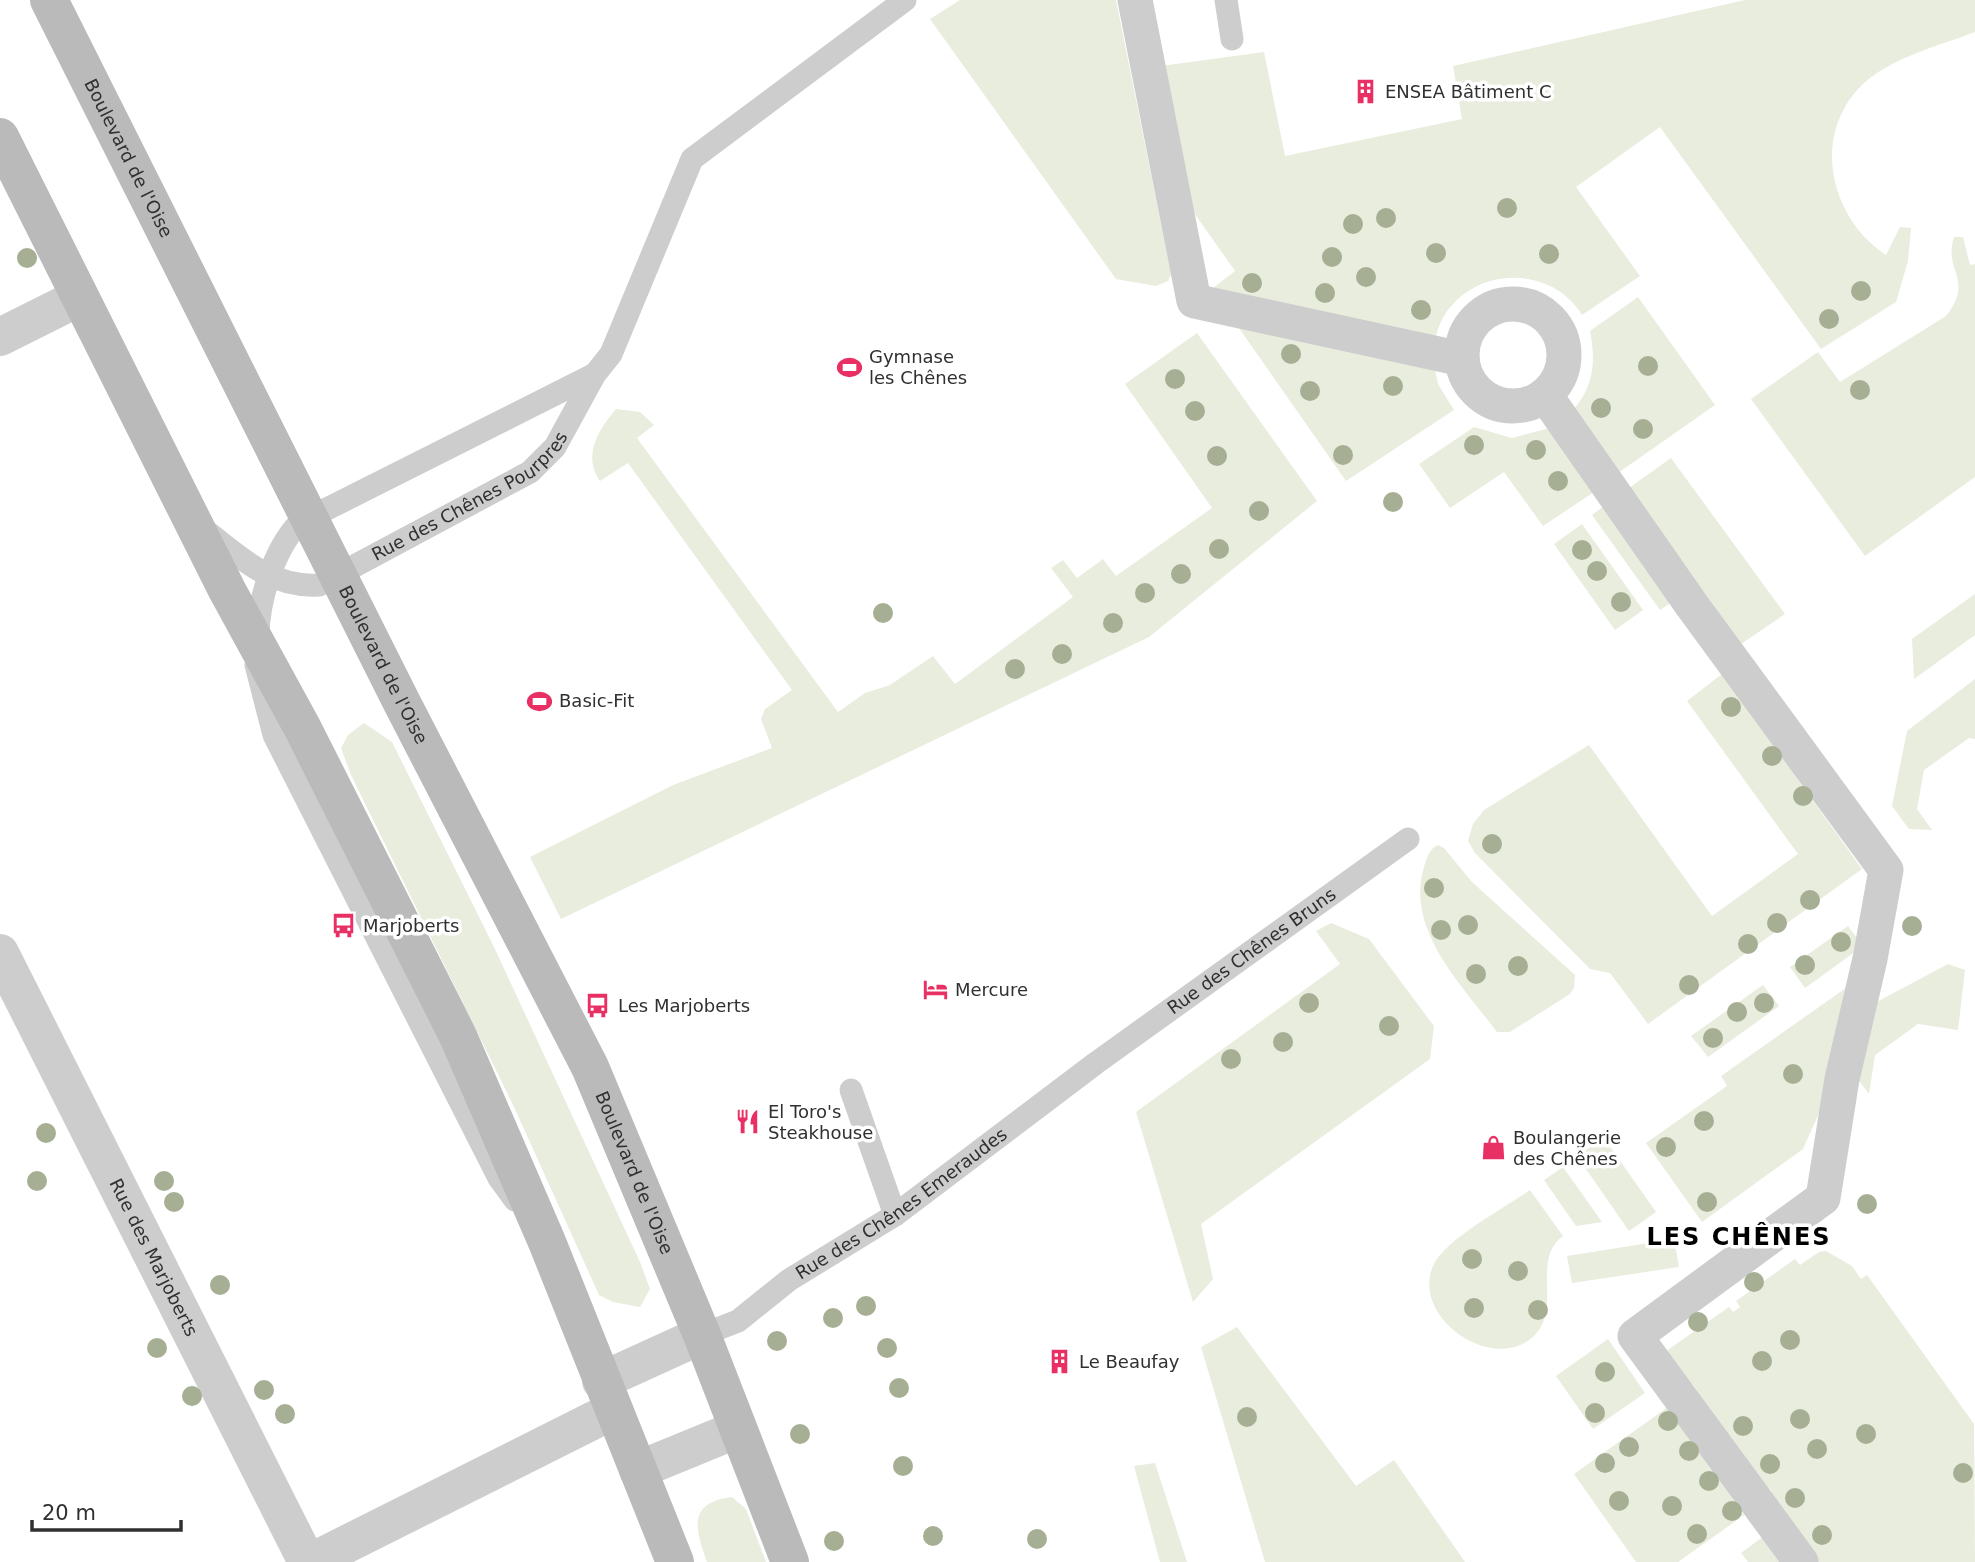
<svg xmlns="http://www.w3.org/2000/svg" width="1975" height="1562" viewBox="0 0 1975 1562" font-family="'DejaVu Sans',sans-serif">
<rect width="100%" height="100%" fill="#fff"/>
<g fill="#e9edde">
<polygon points="960,0 1116,0 1171,274 1168,281 1156,286 1116,279 930,19"/>
<path d="M1745,0H1975V32C1938,46 1893,57 1863,84C1810,135 1830,218 1886,255L1900,227L1911,228L1908,261L1896,302L1821,349L1660,127L1576,187L1640,276L1582,315C1547,257 1453,269 1436,336L1213,288L1235,271L1185,200L1161,66L1264,52L1285,156L1462,119L1453,66Z"/>
<path d="M1954,237H1963L1970,265L1975,264V477L1865,556L1751,399L1818,352L1840,382L1946,316C1975,279 1943,272 1954,237Z"/>
<path d="M1638,297L1715,405L1618,473L1573,410C1594,387 1596,361 1590,331Z"/>
<polygon points="1234,321 1434,365 1438,384 1454,410 1346,481"/>
<path d="M1197,333L1317,501L1149,637L561,919L530,857L673,785L772,748L761,719L765,709L792,690L628,463L600,481C582,456 599,429 616,409L640,412L654,425L637,438L838,712L865,693L890,685L933,656L955,684L1073,597L1051,568L1063,560L1077,578L1103,559L1116,576L1212,508L1125,384Z"/>
<polygon points="1474,427 1512,438 1550,428 1594,492 1543,526 1504,472 1450,508 1419,464"/>
<polygon points="1671,458 1785,614 1741,644 1629,488"/>
<polygon points="1604,506 1672,602 1660,610 1592,515"/>
<polygon points="1582,524 1643,610 1615,630 1554,544"/>
<polygon points="1975,594 1975,635 1914,679 1912,639"/>
<polygon points="1722,674 1862,869 1648,1024 1610,973 1590,969 1475,853 1468,841 1473,824 1484,810 1589,745 1712,916 1798,854 1687,701"/>
<polygon points="1975,679 1975,739 1969,738 1924,770 1917,809 1932,830 1909,829 1892,806 1907,731"/>
<polygon points="364,723 392,742 494,947 640,1262 650,1289 640,1307 613,1302 599,1295 514,1107 351,775 341,748 348,735"/>
<path d="M1438,845L1444,848L1472,882L1575,975L1574,988L1570,994L1510,1032H1497C1462,985 1405,930 1424,867C1427,857 1429,849 1438,845Z"/>
<polygon points="1331,923 1369,939 1434,1026 1430,1059 1201,1224 1213,1279 1193,1302 1136,1112 1340,964 1316,931"/>
<polygon points="1848,926 1863,946 1805,988 1790,967"/>
<polygon points="1948,964 1965,970 1958,1030 1918,1024 1875,1055 1869,1094 1856,1077 1871,1005"/>
<polygon points="1853,983 1820,1111 1803,1149 1702,1222 1646,1143 1727,1086 1721,1076"/>
<polygon points="1763,985 1779,1006 1708,1057 1691,1036"/>
<polygon points="1604,1138 1656,1212 1629,1231 1577,1156"/>
<polygon points="1563,1167 1602,1222 1576,1226 1544,1180"/>
<path d="M1530,1190L1563,1236C1528,1261 1568,1316 1526,1342C1483,1368 1412,1314 1433,1266C1445,1239 1505,1208 1530,1190Z"/>
<polygon points="1674,1239 1679,1267 1572,1283 1567,1256"/>
<polygon points="1826,1251 1852,1266 1861,1279 1867,1275 1974,1424 1975,1562 1815,1562 1777,1510 1771,1490 1758,1482 1743,1454 1692,1395 1697,1390 1692,1384 1686,1388 1662,1354 1729,1307 1733,1312 1740,1307 1736,1301 1795,1259 1800,1265 1819,1252"/>
<polygon points="1237,1327 1356,1486 1394,1460 1465,1562 1265,1562 1201,1347"/>
<polygon points="1608,1339 1645,1393 1593,1429 1556,1376"/>
<polygon points="1668,1407 1744,1515 1678,1562 1636,1562 1574,1474"/>
<polygon points="1155,1463 1187,1562 1160,1562 1134,1466"/>
<path d="M732,1497L746,1509L766,1562H707C695,1528 687,1503 732,1497Z"/>
<polygon points="1764,1536 1783,1562 1748,1562 1741,1553"/>
</g>
<g fill="none" stroke-linecap="round" stroke-linejoin="round">
<g stroke="#cdcdcd" stroke-width="23">
<polyline points="1226,0 1232,39"/>
<path id="s1" d="M205,530C240,558 272,588 319,585L530,472L555,447L595,374L611,354L692,159L905,0"/>
<path d="M258,641C257,603 273,551 299,523L595,374"/>
<polyline points="256,665 274,735 499,1178 515,1200"/>
<polyline points="851,1090 895,1215"/>
<path id="s2" d="M702,1335L738,1321L789,1280L895,1215L1096,1063L1408,839"/>
</g>
<g stroke="#cdcdcd" stroke-width="35">
<polyline points="1135,0 1194,301 1462,359"/>
<circle cx="1513" cy="355" r="51"/>
<polyline points="1545,395 1691,604 1886,870 1870,959 1842,1079 1823,1198 1635,1336 1801,1562"/>
</g>
<g stroke="#cdcdcd" stroke-width="38">
<polyline points="0,337 80,297"/>
<path id="s3" d="M0,953L307,1562"/>
<polyline points="601,1381 702,1335"/>
<polyline points="638,1470 738,1429"/>
<polyline points="311,1562 614,1410"/>
</g>
<g stroke="#bababa" stroke-width="38">
<path id="s4" d="M49,0L401,701L590,1067L702,1335L790,1562"/>
<polyline points="0,137 227,590 302,727 458,1036 547,1242 675,1562"/>
</g>
</g>
<g fill="#a6af94">
<circle cx="1507" cy="208" r="10"/>
<circle cx="1386" cy="218" r="10"/>
<circle cx="1353" cy="224" r="10"/>
<circle cx="1436" cy="253" r="10"/>
<circle cx="1549" cy="254" r="10"/>
<circle cx="1332" cy="257" r="10"/>
<circle cx="27" cy="258" r="10"/>
<circle cx="1366" cy="277" r="10"/>
<circle cx="1252" cy="283" r="10"/>
<circle cx="1861" cy="291" r="10"/>
<circle cx="1325" cy="293" r="10"/>
<circle cx="1421" cy="310" r="10"/>
<circle cx="1829" cy="319" r="10"/>
<circle cx="1291" cy="354" r="10"/>
<circle cx="1648" cy="366" r="10"/>
<circle cx="1175" cy="379" r="10"/>
<circle cx="1393" cy="386" r="10"/>
<circle cx="1860" cy="390" r="10"/>
<circle cx="1310" cy="391" r="10"/>
<circle cx="1601" cy="408" r="10"/>
<circle cx="1195" cy="411" r="10"/>
<circle cx="1643" cy="429" r="10"/>
<circle cx="1474" cy="445" r="10"/>
<circle cx="1536" cy="450" r="10"/>
<circle cx="1343" cy="455" r="10"/>
<circle cx="1217" cy="456" r="10"/>
<circle cx="1558" cy="481" r="10"/>
<circle cx="1393" cy="502" r="10"/>
<circle cx="1259" cy="511" r="10"/>
<circle cx="1219" cy="549" r="10"/>
<circle cx="1582" cy="550" r="10"/>
<circle cx="1597" cy="571" r="10"/>
<circle cx="1181" cy="574" r="10"/>
<circle cx="1145" cy="593" r="10"/>
<circle cx="1621" cy="602" r="10"/>
<circle cx="883" cy="613" r="10"/>
<circle cx="1113" cy="623" r="10"/>
<circle cx="1062" cy="654" r="10"/>
<circle cx="1015" cy="669" r="10"/>
<circle cx="1731" cy="707" r="10"/>
<circle cx="1772" cy="756" r="10"/>
<circle cx="1803" cy="796" r="10"/>
<circle cx="1492" cy="844" r="10"/>
<circle cx="1434" cy="888" r="10"/>
<circle cx="1810" cy="900" r="10"/>
<circle cx="1777" cy="923" r="10"/>
<circle cx="1468" cy="925" r="10"/>
<circle cx="1912" cy="926" r="10"/>
<circle cx="1441" cy="930" r="10"/>
<circle cx="1841" cy="942" r="10"/>
<circle cx="1748" cy="944" r="10"/>
<circle cx="1805" cy="965" r="10"/>
<circle cx="1518" cy="966" r="10"/>
<circle cx="1476" cy="974" r="10"/>
<circle cx="1689" cy="985" r="10"/>
<circle cx="1309" cy="1003" r="10"/>
<circle cx="1764" cy="1003" r="10"/>
<circle cx="1737" cy="1012" r="10"/>
<circle cx="1389" cy="1026" r="10"/>
<circle cx="1713" cy="1038" r="10"/>
<circle cx="1283" cy="1042" r="10"/>
<circle cx="1231" cy="1059" r="10"/>
<circle cx="1793" cy="1074" r="10"/>
<circle cx="1704" cy="1121" r="10"/>
<circle cx="46" cy="1133" r="10"/>
<circle cx="1666" cy="1147" r="10"/>
<circle cx="37" cy="1181" r="10"/>
<circle cx="164" cy="1181" r="10"/>
<circle cx="174" cy="1202" r="10"/>
<circle cx="1707" cy="1202" r="10"/>
<circle cx="1867" cy="1204" r="10"/>
<circle cx="1472" cy="1259" r="10"/>
<circle cx="1518" cy="1271" r="10"/>
<circle cx="1754" cy="1282" r="10"/>
<circle cx="220" cy="1285" r="10"/>
<circle cx="866" cy="1306" r="10"/>
<circle cx="1474" cy="1308" r="10"/>
<circle cx="1538" cy="1310" r="10"/>
<circle cx="833" cy="1318" r="10"/>
<circle cx="1698" cy="1322" r="10"/>
<circle cx="1790" cy="1340" r="10"/>
<circle cx="777" cy="1341" r="10"/>
<circle cx="157" cy="1348" r="10"/>
<circle cx="887" cy="1348" r="10"/>
<circle cx="1762" cy="1361" r="10"/>
<circle cx="1605" cy="1372" r="10"/>
<circle cx="899" cy="1388" r="10"/>
<circle cx="264" cy="1390" r="10"/>
<circle cx="192" cy="1396" r="10"/>
<circle cx="1595" cy="1413" r="10"/>
<circle cx="285" cy="1414" r="10"/>
<circle cx="1247" cy="1417" r="10"/>
<circle cx="1800" cy="1419" r="10"/>
<circle cx="1668" cy="1421" r="10"/>
<circle cx="1743" cy="1426" r="10"/>
<circle cx="800" cy="1434" r="10"/>
<circle cx="1866" cy="1434" r="10"/>
<circle cx="1629" cy="1447" r="10"/>
<circle cx="1817" cy="1449" r="10"/>
<circle cx="1689" cy="1451" r="10"/>
<circle cx="1605" cy="1463" r="10"/>
<circle cx="1770" cy="1464" r="10"/>
<circle cx="903" cy="1466" r="10"/>
<circle cx="1963" cy="1473" r="10"/>
<circle cx="1709" cy="1481" r="10"/>
<circle cx="1795" cy="1498" r="10"/>
<circle cx="1619" cy="1501" r="10"/>
<circle cx="1672" cy="1506" r="10"/>
<circle cx="1732" cy="1511" r="10"/>
<circle cx="1697" cy="1534" r="10"/>
<circle cx="1822" cy="1535" r="10"/>
<circle cx="933" cy="1536" r="10"/>
<circle cx="1037" cy="1539" r="10"/>
<circle cx="834" cy="1541" r="10"/>
</g>
<defs>
<symbol id="building-bare" viewBox="-9 -9 18 18"><path d="M-4-6H4V6H1V3H-1V6H-4ZM-2.5-4.3h1.7v1.8h-1.7ZM.8-4.3h1.7v1.8H.8ZM-2.5-1h1.7V.8h-1.7ZM.8-1h1.7V.8H.8Z" fill="#e93064" stroke="#fff" stroke-width="2.5" paint-order="stroke"/></symbol>
<symbol id="stadium-bare" viewBox="-9 -9 18 18"><path d="M0-5a6.5 5 0 1 0 0 10a6.5 5 0 1 0 0-10ZM-3.5-1.8h7v3.6h-7Z" fill="#e93064" stroke="#fff" stroke-width="2.5" paint-order="stroke"/></symbol>
<symbol id="bus-bare" viewBox="-9 -9 18 18"><path d="M-5-6H5V4H4V6H2V4H-2V6H-4V4H-5ZM-3.5-4V0h7V-4ZM-3.5 1.2v1.5H-2V1.2ZM2 1.2v1.5H3.5V1.2Z" fill="#e93064" stroke="#fff" stroke-width="2.5" paint-order="stroke"/></symbol>
<symbol id="hotel-bare" viewBox="-9 -9 18 18"><path d="M-6-4.5h1.5V1H6V5H4.5V3h-9V5H-6ZM-4 0a1.8 1.8 0 1 1 3.6 0ZM.5 0V-2.5h3Q6-2.5 6 0Z" fill="#e93064" stroke="#fff" stroke-width="2.5" paint-order="stroke"/></symbol>
<symbol id="restaurant-bare" viewBox="-9 -9 18 18"><path d="M-5-6h1v4h1v-4h1v4h1v-4h1v5L-1.5 .5V6h-2V.5L-5-1ZM5-6V6H3V1.5H1.5Q1.5-4 5-6Z" fill="#e93064" stroke="#fff" stroke-width="2.5" paint-order="stroke"/></symbol>
<symbol id="shop-bare" viewBox="-9 -9 18 18"><path d="M-5-2.5h2.3a2.7 3.5 0 0 1 5.4 0H5L5.5 6h-11ZM-1.5-2.5h3a1.5 2.3 0 0 0-3 0Z" fill="#e93064" stroke="#fff" stroke-width="2.5" paint-order="stroke"/></symbol>
</defs>
<g fill-rule="evenodd">
<use href="#building-bare" x="1348" y="74" width="35" height="35"/>
<use href="#stadium-bare" x="832" y="350" width="35" height="35"/>
<use href="#stadium-bare" x="522" y="684" width="35" height="35"/>
<use href="#bus-bare" x="326" y="908" width="35" height="35"/>
<use href="#hotel-bare" x="918" y="972" width="35" height="35"/>
<use href="#bus-bare" x="580" y="988" width="35" height="35"/>
<use href="#restaurant-bare" x="730" y="1104" width="35" height="35"/>
<use href="#shop-bare" x="1476" y="1130" width="35" height="35"/>
<use href="#building-bare" x="1042" y="1344" width="35" height="35"/>
</g>
<g text-anchor="middle" stroke-width="7" stroke-linejoin="round" paint-order="stroke">
<g font-size="18" fill="#303030" stroke="#fff" text-anchor="start">
<text x="1385" y="98">ENSEA Bâtiment C</text>
<text x="869" y="363">Gymnase<tspan x="869" dy="21">les Chênes</tspan></text>
<text x="559" y="707">Basic-Fit</text>
<text x="363" y="932">Marjoberts</text>
<text x="955" y="996">Mercure</text>
<text x="618" y="1012">Les Marjoberts</text>
<text x="768" y="1118">El Toro's<tspan x="768" dy="21">Steakhouse</tspan></text>
<text x="1513" y="1144">Boulangerie<tspan x="1513" dy="21">des Chênes</tspan></text>
<text x="1079" y="1368">Le Beaufay</text>
</g>
<g font-size="18" fill="#303030" stroke="#fff">
<text dy="6" stroke="none"><textPath href="#s4" startOffset="177">Boulevard de l'Oise</textPath></text>
<text dy="6" stroke="none"><textPath href="#s1" startOffset="306">Rue des Chênes Pourpres</textPath></text>
<text dy="6" stroke="none"><textPath href="#s4" startOffset="744">Boulevard de l'Oise</textPath></text>
<text dy="6" stroke="none"><textPath href="#s2" startOffset="672">Rue des Chênes Bruns</textPath></text>
<text dy="6" stroke="none"><textPath href="#s4" startOffset="1311">Boulevard de l'Oise</textPath></text>
<text dy="6" stroke="none"><textPath href="#s2" startOffset="240">Rue des Chênes Emeraudes</textPath></text>
<text dy="6" stroke="none"><textPath href="#s3" startOffset="341">Rue des Marjoberts</textPath></text>
</g>
<g font-size="24" font-weight="bold" letter-spacing="2" fill="#000" stroke="#fff">
<text x="1739" y="1245">LES CHÊNES</text>
</g>
</g>
<path d="M32 1520v10h149v-10" fill="none" stroke="#303030" stroke-width="3.5"/>
<text x="42" y="1520" font-size="21" fill="#303030" stroke="#ffffff" stroke-width="5" paint-order="stroke">20 m</text>
</svg>
